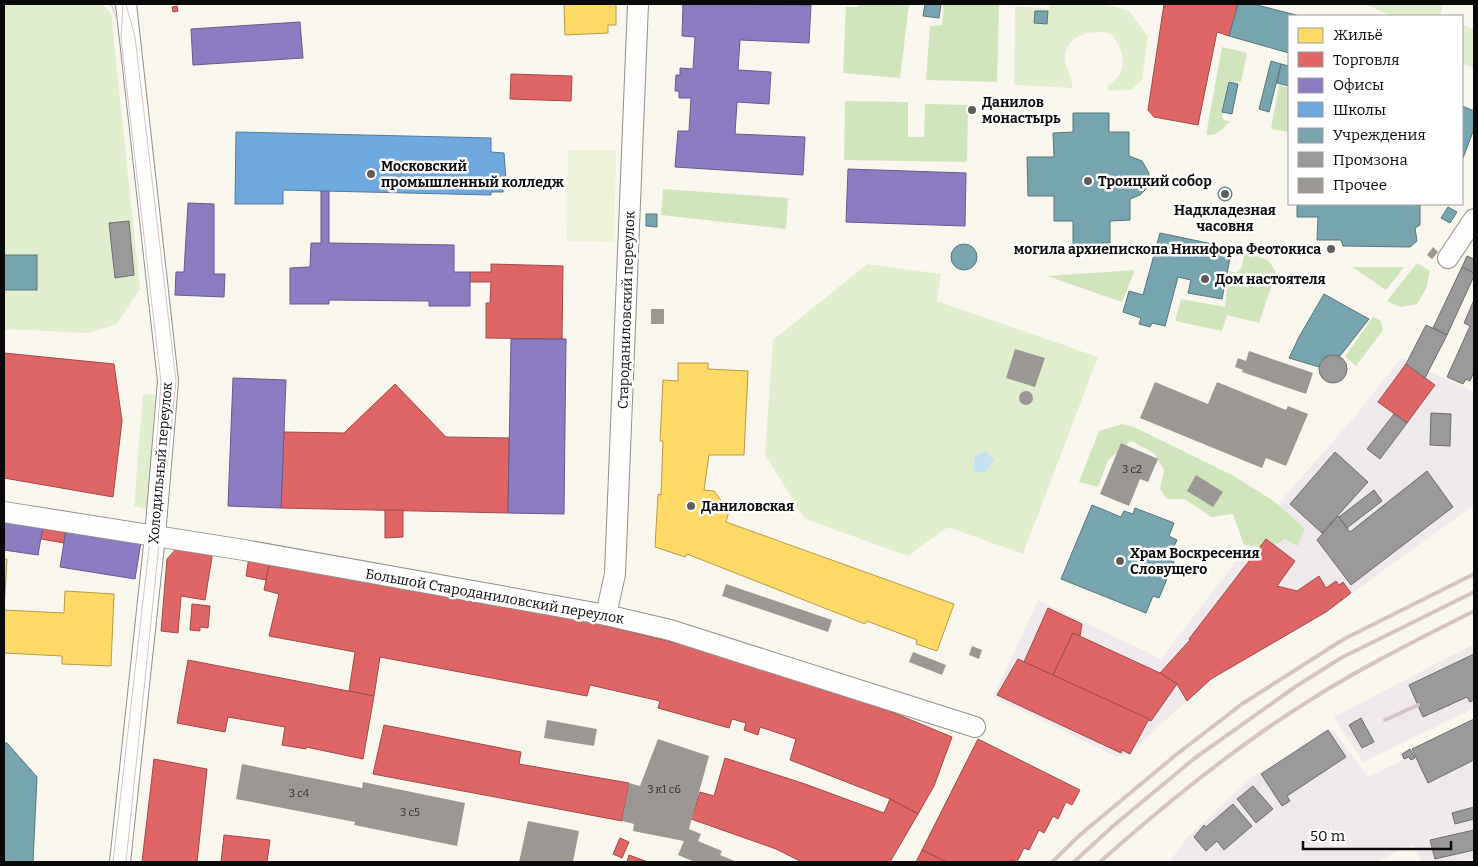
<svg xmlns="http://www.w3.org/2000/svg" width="1478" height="866" viewBox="0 0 1478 866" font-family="Bitter,serif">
<rect width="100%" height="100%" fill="#f9f6ed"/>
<g fill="#f0e9eb">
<polygon points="1401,358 1474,392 1474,505 1326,612 1211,679 1128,754 1117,757 993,697 1038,600 1161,659 1287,494 1356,415"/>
<polygon points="1474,644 1474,708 1363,762 1334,717"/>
<polygon points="1474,726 1474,859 1463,862 1421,862 1413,844 1376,862 1169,862 1188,837 1252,777 1327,729 1333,730 1368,777"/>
</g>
<g fill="#e1eecd">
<polygon points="4,4 102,4 111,13 140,289 116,325 87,333 4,329"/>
<path d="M1050,4H1101L1128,10L1148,36L1142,80L1131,90L1108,91V85C1130,73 1125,49 1110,33C1087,30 1061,36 1066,65C1068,73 1073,79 1072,88L1014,85L1015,6L1049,9Z"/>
<polygon points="1366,4 1443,4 1441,15 1444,16 1391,16"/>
<polygon points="1462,24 1474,30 1474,68 1462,64"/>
<polygon points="867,264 941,274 937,301 1098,357 1023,554 948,527 908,556 805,519 765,455 773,340"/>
<polygon points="143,394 155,395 148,509 134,506"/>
</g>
<g fill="#d1e5bc">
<polygon points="858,4 909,4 900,78 843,73 846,7 858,7"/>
<polygon points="944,4 999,4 997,82 926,80 930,26 942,25"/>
<path d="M1222,47L1247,53L1241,82L1229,81L1222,117L1224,120L1230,121C1222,130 1218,136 1206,135Z"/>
<polygon points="1279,85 1289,88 1289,132 1271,129"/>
<polygon points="845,101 908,102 908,137 924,137 925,104 968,105 967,162 844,160"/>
<polygon points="663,189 788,198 786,229 661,215"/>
<polygon points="1244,252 1268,260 1276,272 1259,323 1227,315 1222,331 1175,321 1181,299 1225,307 1229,271 1236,273 1242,267"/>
<polygon points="1417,263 1430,271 1426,289 1417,304 1401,307 1387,301"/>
<polygon points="1352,267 1404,267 1386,290"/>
<polygon points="1135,270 1122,302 1047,276"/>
<polygon points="1373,317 1381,321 1383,330 1356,366 1345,357"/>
<polygon points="1122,424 1134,427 1234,476 1275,502 1305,529 1297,546 1285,539 1271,547 1244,545 1233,514 1211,517 1185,499 1167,499 1160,489 1164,470 1154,453 1131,441 1108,460 1098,487 1079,482 1099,431"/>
</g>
<polygon fill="#ebf2d7" points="568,150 616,150 614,242 567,241"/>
<polygon fill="#c4e2f2" points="986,451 994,460 986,472 973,472 975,456"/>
<g fill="#ffd966" stroke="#b69b4a">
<polygon points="564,4 616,4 616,25 608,25 608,33 565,35"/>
<polygon points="678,363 708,363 708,369 748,371 744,455 709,455 704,490 714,491 729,511 726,522 954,604 937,651 916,644 917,640 867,621 865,624 687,554 685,557 655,547 658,494 661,495 663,441 660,441 663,380 678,381"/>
<polygon points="4,559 7,559 4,610 64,613 65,591 114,594 111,666 62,664 62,656 4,653"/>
</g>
<g fill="#e06666" stroke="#a04a4a">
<polygon points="1164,4 1238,4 1229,36 1217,32 1198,125 1154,117 1148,110"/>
<polygon points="177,6 178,11 173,12 172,7"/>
<polygon points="511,74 572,76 571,101 510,99"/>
<polygon points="491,264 563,266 562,339 486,338 486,303 490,303 491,282 470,282 470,272 491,272"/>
<polygon points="4,353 114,364 122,421 113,497 4,478"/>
<polygon points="1406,364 1435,385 1407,423 1378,402"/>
<polygon points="395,384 446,437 509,438 508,513 281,508 284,432 344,433"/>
<polygon points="385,510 403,510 403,537 385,538"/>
<polygon points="44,520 67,524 64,543 41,539"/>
<polygon points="1266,539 1295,561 1277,586 1297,591 1319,576 1326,588 1336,581 1339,585 1343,582 1351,593 1326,612 1211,679 1187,701 1177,684 1160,673 1190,640 1189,639"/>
<polygon points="182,548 213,551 205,600 181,596 178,633 161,631 167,559 175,550"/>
<polygon points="249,557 270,561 266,580 246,576"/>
<polygon points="270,561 578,619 712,652 846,693 952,737 934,786 918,814 890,799 790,760 796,739 760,727 758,735 744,730 746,723 732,719 729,728 658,708 660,701 590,685 587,696 380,657 374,696 349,691 355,652 269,636 279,594 264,590"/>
<polygon points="192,604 210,606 208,628 200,627 200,631 190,630"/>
<polygon points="1048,608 1082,624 1080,636 1073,633 1053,675 1024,662"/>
<polygon points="1073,633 1160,673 1177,684 1151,721 1053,675"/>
<polygon points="1018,659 1149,719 1130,754 1122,750 1121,753 997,695"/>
<polygon points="188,660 374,696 363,759 306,747 306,749 282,745 285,727 228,717 225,732 177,723"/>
<polygon points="384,725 521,752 519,764 629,783 622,821 373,774"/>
<polygon points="978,739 1080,790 1072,805 1066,802 1058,819 1053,816 1044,833 1039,830 1029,850 1024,848 1017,862 1011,860 1010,862 947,862 922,850"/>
<polygon points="725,758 805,784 884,813 890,799 918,814 890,862 802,862 776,849 691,819 700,792 714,796"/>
<polygon points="154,759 207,769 197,862 142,862"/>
<polygon points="224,835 270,840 267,862 221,862"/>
<polygon points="620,838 629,842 622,858 613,854"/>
<polygon points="922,850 947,862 916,862"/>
<polygon points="629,855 648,862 627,862"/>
</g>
<g fill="#8e7cc3" stroke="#665a8c">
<polygon points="683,4 811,5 809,43 740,40 738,70 771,72 769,104 737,102 735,134 805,137 803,175 675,167 678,131 689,131 691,98 679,98 679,91 675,91 676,75 680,75 680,68 693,69 695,37 682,36"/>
<polygon points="300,22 303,58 193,65 191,29"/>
<polygon points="848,169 966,173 965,226 846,222"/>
<polygon points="321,191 329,191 329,243 454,245 454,272 470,272 470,306 429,306 429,301 329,300 329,304 290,304 290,268 310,267 311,243 321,243"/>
<polygon points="188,203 214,204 214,274 225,274 224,297 175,295 176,272 184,272"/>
<polygon points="511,339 566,339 564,514 508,513"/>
<polygon points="233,378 286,380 281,508 228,506"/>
<polygon points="4,514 44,520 38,555 4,550"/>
<polygon points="67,524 142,536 135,579 60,567"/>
</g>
<polygon fill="#6fa8dc" stroke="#51799d" points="236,132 491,138 491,152 504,153 506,180 504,180 503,192 491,192 491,195 283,190 283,204 235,204"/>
<g fill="#76a5af" stroke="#56767e">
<polygon points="925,4 941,4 939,18 923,16"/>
<polygon points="1238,4 1253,4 1300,16 1289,16 1289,53 1229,36"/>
<polygon points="1035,11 1048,11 1047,24 1034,23"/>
<polygon points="1271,61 1281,64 1269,112 1259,109"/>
<polygon points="1281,64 1289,66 1289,86 1277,83"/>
<polygon points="1229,82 1238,84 1232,114 1222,112"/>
<polygon points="1462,106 1474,111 1474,129 1463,158"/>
<polygon points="1073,113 1109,113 1109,132 1129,132 1129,156 1142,161 1149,173 1147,188 1140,195 1130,199 1130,220 1110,221 1110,243 1073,244 1073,221 1054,221 1054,196 1028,196 1027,157 1054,157 1053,133 1073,132"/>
<circle cx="1225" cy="194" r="7"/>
<polygon points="1297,204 1420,204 1420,225 1415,228 1417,241 1410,247 1343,246 1341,240 1317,240 1318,217 1297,217"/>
<polygon points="1448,207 1457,212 1450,223 1441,218"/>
<polygon points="646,214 657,214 657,227 646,226"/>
<polygon points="1160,233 1232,248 1222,299 1188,293 1191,280 1178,277 1165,326 1152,323 1150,327 1139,324 1141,318 1123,312 1129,291 1143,295"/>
<circle cx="964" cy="257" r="13"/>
<rect x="4" y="255" width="33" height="35"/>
<polygon points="1324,294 1369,319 1340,356 1327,356 1319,367 1289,358 1299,337"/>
<polygon points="1092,505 1121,517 1124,511 1133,514 1135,508 1174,523 1169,536 1177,540 1168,559 1174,562 1159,598 1153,596 1146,613 1061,579"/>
<polygon points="4,743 7,743 37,777 33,862 4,862"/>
</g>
<g fill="#999" stroke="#6e6e6e">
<polygon points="129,221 134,275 115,278 109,223"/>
<polygon points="1467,256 1474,259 1474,273 1462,267"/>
<polygon points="1462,267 1474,273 1474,276 1447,335 1433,328"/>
<polygon points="1474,300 1474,372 1470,381 1466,379 1463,384 1447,377 1470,326 1464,323"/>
<polygon points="1426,325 1447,335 1425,378 1406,364"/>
<circle cx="1333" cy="369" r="14"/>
<polygon points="1431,413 1451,414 1450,446 1430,445"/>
<polygon points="1394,414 1407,423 1380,459 1367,449"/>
<polygon points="1335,452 1368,482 1322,533 1290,504"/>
<polygon points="1427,471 1453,507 1351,585 1317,540 1338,516 1350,532"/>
<polygon points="1374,490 1382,501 1347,528 1339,517"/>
<polygon points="1474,654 1474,700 1470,702 1467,697 1423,717 1409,685"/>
<polygon points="1361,718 1374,742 1362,748 1349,725"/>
<polygon points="1474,719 1474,760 1428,783 1412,749"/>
<polygon points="1328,730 1346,757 1287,796 1290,801 1282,806 1261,774"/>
<polygon points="1410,749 1415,758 1411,760 1409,757 1404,759 1402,754"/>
<polygon points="1253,786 1273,809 1256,823 1237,799"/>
<polygon points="1233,804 1252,826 1224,850 1217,841 1206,851 1194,837 1204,825 1206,827"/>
<polygon points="1474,807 1474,819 1455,824 1452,813"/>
<polygon points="1474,830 1474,850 1435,859 1430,840"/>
</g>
<g fill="#9b9894">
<polygon points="1433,247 1438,252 1432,259 1427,255"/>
<rect x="651" y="309" width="13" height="15"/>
<polygon points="1015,349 1045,358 1035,387 1006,378"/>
<polygon points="1249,351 1313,373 1306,394 1242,372 1243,370 1235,367 1238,358 1246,361"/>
<polygon points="1155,382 1208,404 1217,382 1286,410 1288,406 1308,414 1286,466 1266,458 1262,468 1140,418"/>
<circle cx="1026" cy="398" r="7"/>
<polygon points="1121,443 1158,459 1148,482 1140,479 1129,506 1100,494"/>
<polygon points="1196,475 1223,492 1213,507 1187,491"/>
<polygon points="726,584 832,620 828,632 722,596"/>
<polygon points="972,646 982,650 979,659 969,655"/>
<polygon points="913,652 946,665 942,675 909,662"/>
<polygon points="547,720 597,729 594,746 544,738"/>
<polygon points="658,739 709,756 689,829 701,834 698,841 722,851 720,855 737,862 695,862 678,855 684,841 633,831 634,824 622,821 629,783 640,786"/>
<polygon points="242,764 362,788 363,782 465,803 457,846 354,825 355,822 236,799"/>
<polygon points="528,821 579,831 573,862 519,862"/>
</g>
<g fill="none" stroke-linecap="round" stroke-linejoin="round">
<defs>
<g id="minor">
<polyline points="1448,258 1474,219"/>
<polyline points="4,512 244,550 606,615 670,630 975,727"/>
<polyline points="606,615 615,574 638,4"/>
<polyline points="120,862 155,536 168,381 126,4"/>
</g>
</defs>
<use href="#minor" stroke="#92908c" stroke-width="22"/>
<use href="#minor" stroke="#fefefc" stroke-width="20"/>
<g stroke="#d5c4c3" stroke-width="1">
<polyline points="111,4 118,22"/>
<polyline points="126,4 135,37 176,381 126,862"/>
<polyline points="113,862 150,540 161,382 121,39 123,4"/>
</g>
<g stroke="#d5c4c3" stroke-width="4">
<polyline points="1385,720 1418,705"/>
<polyline points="1052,862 1081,834 1177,754 1242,704 1344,639 1474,574"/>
<polyline points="1074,862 1113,826 1195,758 1295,687 1341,658 1474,592"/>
<path d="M1100,862C1164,805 1231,750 1304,704C1358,669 1417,640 1474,611"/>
</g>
</g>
<g fill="#5e5d59" stroke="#fff" stroke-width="2">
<circle cx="972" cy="110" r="5"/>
<circle cx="371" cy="174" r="5"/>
<circle cx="1088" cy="181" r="5"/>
<circle cx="1225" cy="194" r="5"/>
<circle cx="1331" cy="249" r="5"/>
<circle cx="1205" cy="279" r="5"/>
<circle cx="691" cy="506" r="5"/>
<circle cx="1120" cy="561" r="5"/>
</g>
<g text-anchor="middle" stroke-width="5" stroke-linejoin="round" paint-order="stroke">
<g font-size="11" fill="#2e2e2c">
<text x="1132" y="473">3 с2</text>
<text x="664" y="793">3 к1 с6</text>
<text x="299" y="797">3 с4</text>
<text x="410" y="816">3 с5</text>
</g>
<g font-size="14" font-weight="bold" fill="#0a0a0a" stroke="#fff" text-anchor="start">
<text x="982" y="107">Данилов<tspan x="982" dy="16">монастырь</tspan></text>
<text x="381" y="171">Московский<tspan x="381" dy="16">промышленный колледж</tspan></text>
<text x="1098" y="186">Троицкий собор</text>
<text x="1225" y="215" text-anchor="middle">Надкладезная<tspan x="1225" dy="16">часовня</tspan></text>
<text x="1321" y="254" text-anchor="end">могила архиепископа Никифора Феотокиса</text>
<text x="1215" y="284">Дом настоятеля</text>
<text x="701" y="511">Даниловская</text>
<text x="1130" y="558">Храм Воскресения<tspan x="1130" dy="16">Словущего</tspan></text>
</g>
<g font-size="14" fill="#0a0a0a" stroke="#fff">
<text transform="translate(626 310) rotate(-88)" y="5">Староданиловский переулок</text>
<text transform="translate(160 463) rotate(-85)" y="5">Холодильный переулок</text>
<text transform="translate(495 596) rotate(10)" y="5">Большой Староданиловский переулок</text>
</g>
</g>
<rect width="1478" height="866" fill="none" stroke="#0a0a0a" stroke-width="10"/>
<rect x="1288" y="15" width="175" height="190" fill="#ffffff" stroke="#9d9d9d"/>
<rect x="1298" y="28" width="25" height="15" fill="#ffd966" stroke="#9d9d9d"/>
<text x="1333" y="40" font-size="15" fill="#0a0a0a">Жильё</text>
<rect x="1298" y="52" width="25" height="15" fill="#e06666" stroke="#9d9d9d"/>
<text x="1333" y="65" font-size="15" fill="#0a0a0a">Торговля</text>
<rect x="1298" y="78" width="25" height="15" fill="#8e7cc3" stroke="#9d9d9d"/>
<text x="1333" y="90" font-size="15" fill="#0a0a0a">Офисы</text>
<rect x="1298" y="102" width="25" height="15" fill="#6fa8dc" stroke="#9d9d9d"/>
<text x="1333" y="115" font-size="15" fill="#0a0a0a">Школы</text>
<rect x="1298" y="128" width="25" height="15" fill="#76a5af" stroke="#9d9d9d"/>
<text x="1333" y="140" font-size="15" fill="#0a0a0a">Учреждения</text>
<rect x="1298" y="152" width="25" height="15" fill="#999999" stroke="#9d9d9d"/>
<text x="1333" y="165" font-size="15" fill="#0a0a0a">Промзона</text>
<rect x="1298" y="178" width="25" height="15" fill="#9b9894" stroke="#9d9d9d"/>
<text x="1333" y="190" font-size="15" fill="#0a0a0a">Прочее</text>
<path d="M1303 841v8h148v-8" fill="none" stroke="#0a0a0a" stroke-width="2.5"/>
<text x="1310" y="841" font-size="15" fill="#0a0a0a" stroke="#ffffff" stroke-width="4" paint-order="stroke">50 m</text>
</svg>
